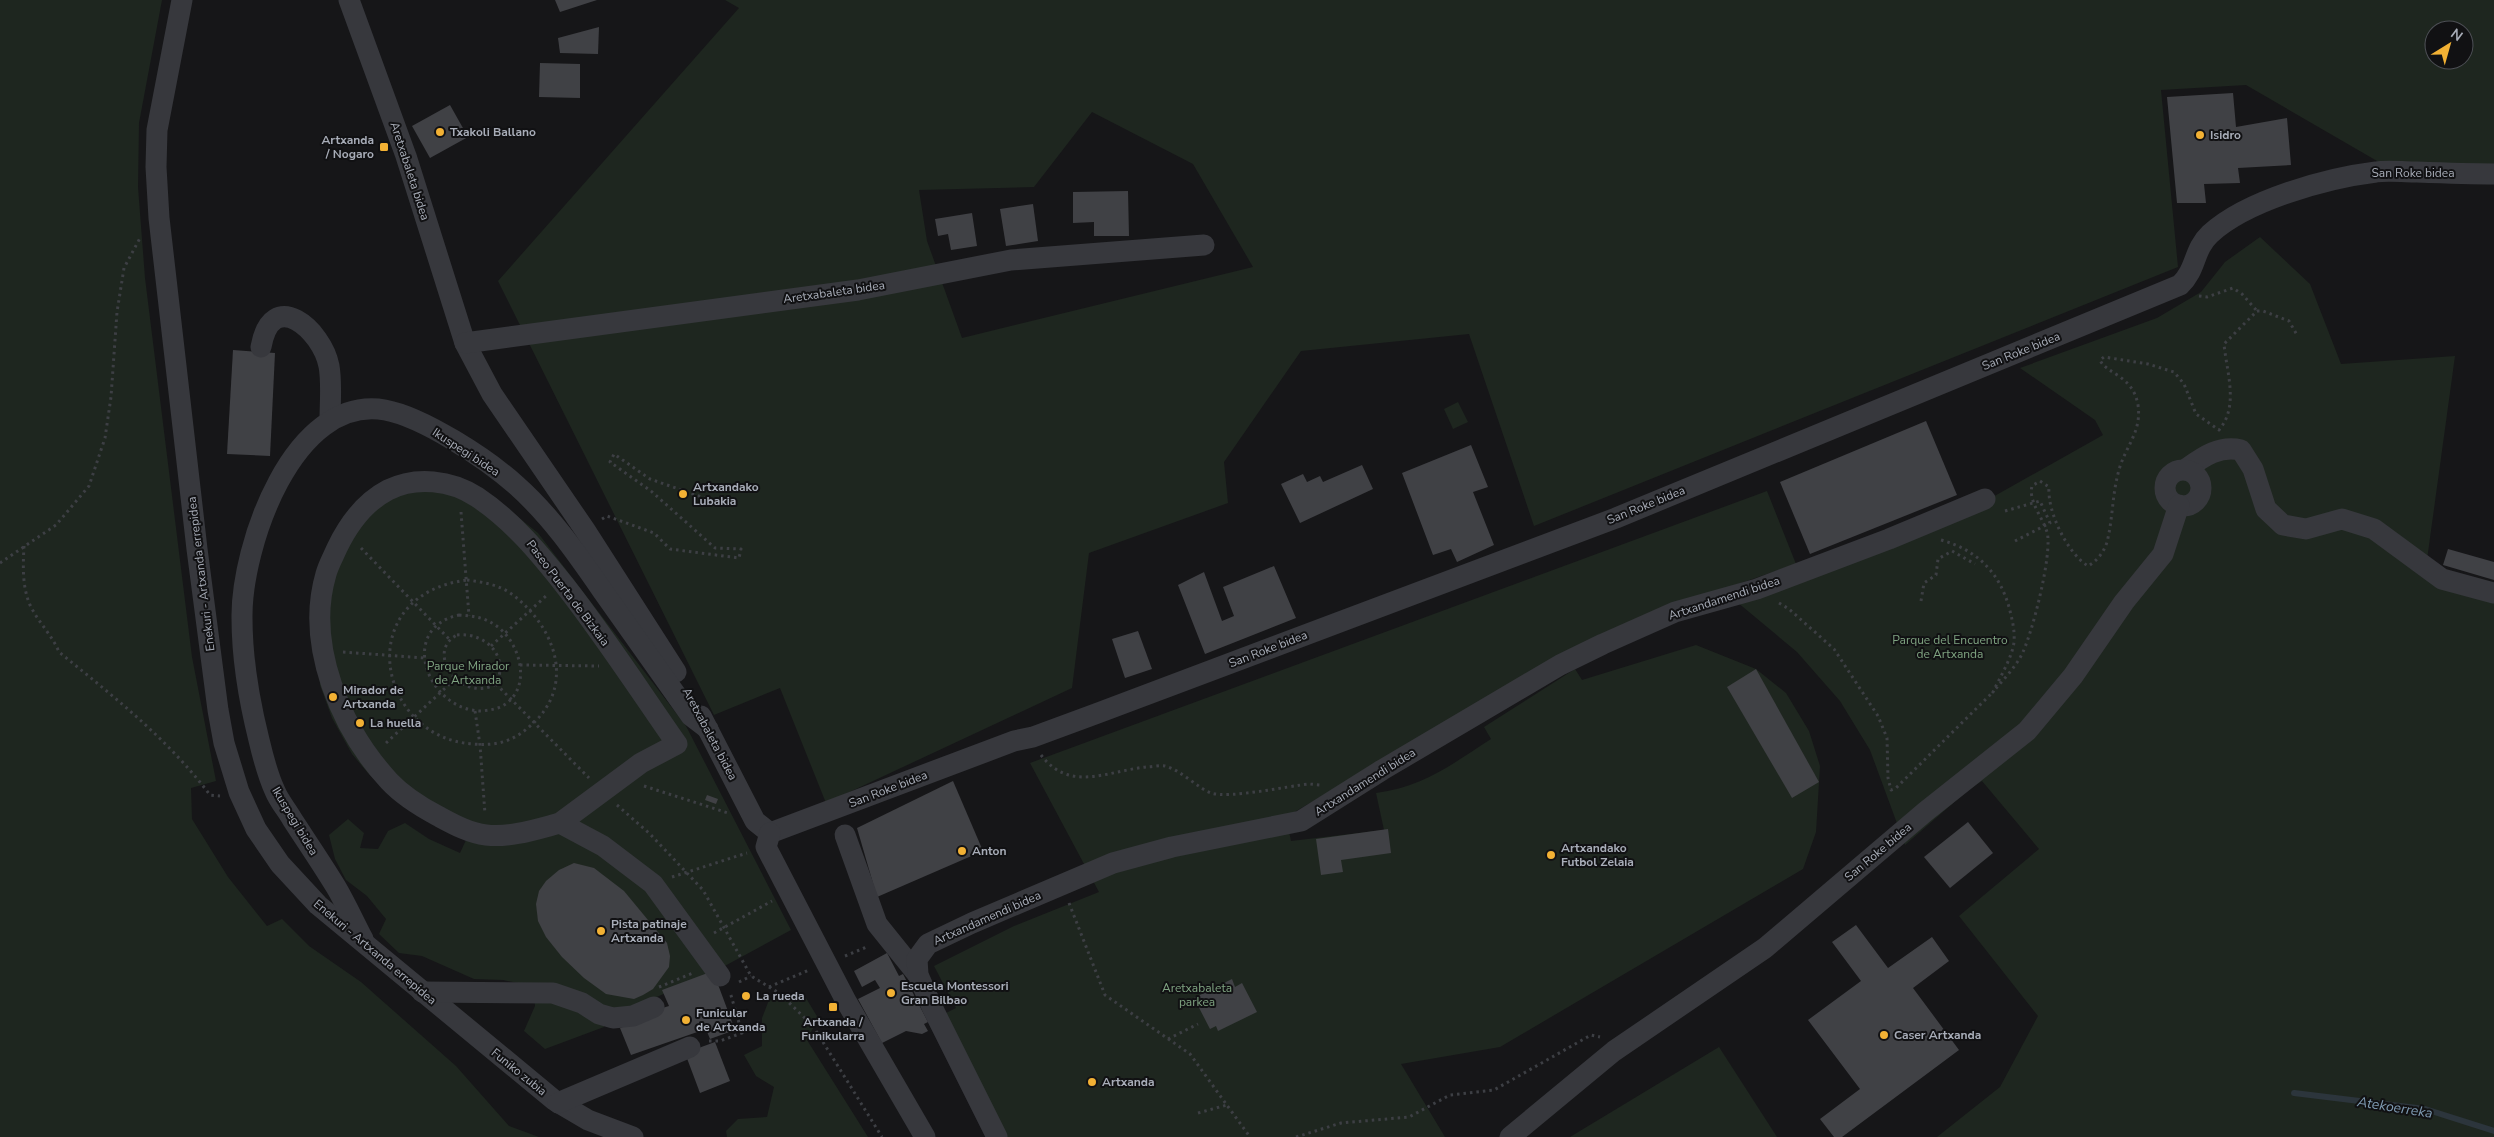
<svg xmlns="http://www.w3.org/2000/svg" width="2494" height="1137" viewBox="0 0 2494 1137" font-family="'Nunito Sans',sans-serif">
<rect width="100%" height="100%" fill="#161618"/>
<g fill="#1e261f" fill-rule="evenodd">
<polygon points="0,0 162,0 139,123 138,187 145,278 192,657 216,781 191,788 192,819 228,877 267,926 282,919 309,946 361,982 456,1066 509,1126 539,1137 0,1137"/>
<path d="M725,0H2494V169L2384,165L2246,85L2161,90L2178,267L1534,526L1469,334L1301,351L1224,462L1228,503L1089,553L1072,688L826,803L780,688L714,715L498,281L739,8ZM2434,30H2464V60H2434ZM1092,112L1193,164L1253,267L962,338L927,241L919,190L1034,187Z"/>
<polygon points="2260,237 2310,284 2341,364 2455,356 2426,567 2494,595 2494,1137 1937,1137 2000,1087 2038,1016 1959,916 2039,849 1982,781 1967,791 1905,845 1870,750 1840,701 1797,652 1737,602 1991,498 2103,435 2095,420 2020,368 2157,318 2201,292 2225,262"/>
<polygon points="1458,402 1468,422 1453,429 1444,409"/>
<polygon points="483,489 538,533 686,726 791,930 721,968 639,1005 606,1010 604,1027 545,1049 524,1031 535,1006 533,986 503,980 474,979 422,956 399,953 379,934 386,919 367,896 346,880 335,859 329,835 348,819 364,833 360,848 378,849 388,831 405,823 429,839 460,853 466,840 386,791 367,772 352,754 332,718 320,685 314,611 366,493"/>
<path d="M1767,491L1796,564L1668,608L1547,664L1286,817L1291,841L1384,830L1376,793C1424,787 1452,764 1491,739L1484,727L1575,669L1582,680L1696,645L1756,669L1786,693L1809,731L1820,766L1816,832L1803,869L1500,1047L1401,1064L1445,1137H988L928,1022L956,1008L934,966L1014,926L1099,892L1030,763Z"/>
<polygon points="803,993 818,1018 807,1040 868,1137 727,1137 726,1131 738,1119 767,1117 774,1087 756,1076 744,1055 762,1046 762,1018 769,1000"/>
<polygon points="1719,1047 1777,1137 1570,1137"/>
</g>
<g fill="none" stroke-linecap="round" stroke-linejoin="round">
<polyline stroke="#2c353c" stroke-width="6" points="2294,1093 2425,1109 2494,1131"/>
</g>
<g fill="#404145">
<polygon points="555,0 597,0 560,12"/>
<polygon points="599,27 598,54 560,53 558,38"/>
<polygon points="540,63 580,64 580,98 539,97"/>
<polygon points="2233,93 2236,127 2287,118 2291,165 2238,168 2240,183 2204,184 2206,203 2177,203 2167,97"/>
<polygon points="450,105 468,137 430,158 412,126"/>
<polygon points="1128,191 1129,236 1094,236 1094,222 1073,223 1073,192"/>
<polygon points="1033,204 1038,241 1006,246 1000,209"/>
<polygon points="972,213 977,246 951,250 948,234 938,236 935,219"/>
<polygon points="233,350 275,353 270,456 227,454"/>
<polygon points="1926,421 1957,495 1810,554 1780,482"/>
<polygon points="1471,445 1488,487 1473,492 1494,545 1457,562 1451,549 1433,555 1402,473"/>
<polygon points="1362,465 1373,489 1300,523 1281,484 1303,474 1307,482 1320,476 1323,482"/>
<polygon points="2448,549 2494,562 2494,580 2443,565"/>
<polygon points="1274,566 1296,618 1205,654 1178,585 1204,572 1222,621 1234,616 1223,587"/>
<polygon points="1138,631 1152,669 1125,678 1112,639"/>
<polygon points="1756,669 1819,782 1792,798 1727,687"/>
<polygon points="953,781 983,851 877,897 857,828"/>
<polygon points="707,795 718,799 716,804 705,800"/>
<polygon points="1968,822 1993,853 1950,888 1924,857"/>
<polygon points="1388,829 1391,853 1341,860 1343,872 1321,875 1316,839"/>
<polygon points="574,863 594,868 624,891 667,943 670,956 669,967 653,989 643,995 634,999 606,994 584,978 562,957 546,937 538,921 536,904 539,891 546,881 559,870"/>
<polygon points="1856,925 1888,968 1932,937 1949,961 1913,988 1959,1050 1842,1137 1834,1137 1820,1119 1860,1089 1808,1020 1861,981 1832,942"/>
<polygon points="887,953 899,976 903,974 928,1022 924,1024 928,1031 922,1034 906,1031 882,1043 858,999 880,988 875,980 862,987 854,971"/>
<polygon points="713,971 735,1030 710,1039 706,1029 631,1055 620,1028 660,1013 659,1009 669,1006 662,990"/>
<polygon points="1232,979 1235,987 1242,983 1257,1012 1218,1031 1216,1026 1210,1029 1194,998"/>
<polygon points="715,1042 730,1081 700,1093 685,1053"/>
</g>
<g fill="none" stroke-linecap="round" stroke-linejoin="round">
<g stroke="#3d3f44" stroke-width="3" stroke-dasharray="2.5 4" stroke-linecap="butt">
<polyline points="2199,296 2207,297 2233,288 2242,294 2257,311"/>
<polyline points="461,512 469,616"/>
<polyline points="602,519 607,516 654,533 670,549 739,558 741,549 715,548 651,491 610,462 614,454 650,479 710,500"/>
<path d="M1941,540C1977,550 1999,572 2009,607C2012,619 2015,630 2014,642C2012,658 2000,677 1993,692C2002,681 2014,669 2021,656C2032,636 2053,552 2047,532C2043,518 2028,501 2032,486L2040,481L2049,487C2047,511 2067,553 2088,566C2097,561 2104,552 2107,542C2113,519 2112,494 2119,470C2125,447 2142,432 2138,405C2133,375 2106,374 2100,360L2104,357L2148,364L2174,372L2184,384L2196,414L2219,430C2239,406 2227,374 2224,344L2257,311H2263L2289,321L2297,335"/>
<path d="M24,546C23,566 22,586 30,605C38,622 52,635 59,652C113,696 168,739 210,795L220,796"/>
<polyline points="361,548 449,639"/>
<polyline points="0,563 56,525 89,486 105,438 111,397 117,312 124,268 140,238"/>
<path d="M467,580C483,582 500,585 513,595C556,628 577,687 529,727C512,742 495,746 473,744C377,738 350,595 467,580Z"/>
<polyline points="1921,601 1924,583 1936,575 1938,559 1952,551 1975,564"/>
<polyline points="1779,603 1789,609 1834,649 1878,716 1887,738 1888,778 1891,790 1896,788 1993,692"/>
<path d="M459,615C472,616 484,617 495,625C520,641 533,687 504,705C498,709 490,710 482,711C427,711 397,628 459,615Z"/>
<path d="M457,635C485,632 510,656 496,684C461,704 424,652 457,635Z"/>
<polyline points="491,646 546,596"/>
<polyline points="343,652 425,658"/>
<polyline points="520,665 599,666"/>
<polyline points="496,684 589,778"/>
<polyline points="475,711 480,745 485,814"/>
<polyline points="386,743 455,679"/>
<path d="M1041,755C1070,793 1107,771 1146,767C1152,767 1160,765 1165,766C1181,770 1199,789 1211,793C1229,799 1288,786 1309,784L1320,785"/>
<polyline points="644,786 728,813"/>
<polyline points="617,805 650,834 703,890 751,976 779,993 813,1026 882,1137"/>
<polyline points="672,877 747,853"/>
<polyline points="1069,903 1105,995 1190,1054 1250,1137"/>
<polyline points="714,933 772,901"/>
<polyline points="845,956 869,946"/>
<polyline points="739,982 751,976"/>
<polyline points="659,987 693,973"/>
<polyline points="769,987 809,970"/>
<polyline points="1168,1039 1198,1024"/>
<polyline points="709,1041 720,1041 742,1033 730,992"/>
<polyline points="1198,1113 1227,1105"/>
<polyline points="1296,1137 1341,1123 1409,1117 1450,1095 1494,1090 1591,1035 1600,1037"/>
</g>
<g stroke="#37383d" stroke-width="21">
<polyline points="182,0 157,130 156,167 159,218 197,549 218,710 224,743 239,792 256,829 280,864 318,905 554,1100 588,1120 633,1137"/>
<polyline points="349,0 406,156 465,343 492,394 585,530 676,672"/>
<polyline points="465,343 858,290 1011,260 1204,245"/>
<path d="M261,347C272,286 322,330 329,366C332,383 330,403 330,420"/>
<path d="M2186,469C2203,457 2219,445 2241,450L2253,469L2266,509L2283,525L2306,529L2342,519L2374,529L2442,579L2494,593"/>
<circle cx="2183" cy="488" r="18"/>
<polyline points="701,716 755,821 770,833"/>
<path d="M560,823L641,763L677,744C640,691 605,637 566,587C540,554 513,521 477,497C451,480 416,476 388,490C365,502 348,525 337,548C333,557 328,566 326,574C305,645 341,729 389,781C402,795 421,807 438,816C453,824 469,833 486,835C510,838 537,829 560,823L603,846L653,884L720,976"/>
<path d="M770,833L1014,741L1033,737L1098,713L1616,518L2180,285C2197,269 2193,250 2210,234C2247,200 2327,178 2376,172C2388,170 2402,172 2414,172C2441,173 2467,174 2494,174"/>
<polyline points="770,833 766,847 846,1001 925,1137"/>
<polyline points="845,835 877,924 918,975"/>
<path d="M363,939C354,922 346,904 336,887C322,864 307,842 292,819C287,810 279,801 275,791C268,776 263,757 259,740C249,700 242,659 242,618C241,547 293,394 385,410C423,417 487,459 516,485C551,516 577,554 604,593C633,634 662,675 691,716L708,729"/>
<polyline points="422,992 553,993 582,1003 599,1014 613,1018 633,1016 654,1007"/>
<polyline points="558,1103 690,1047"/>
<polyline points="997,1137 932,1007 918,975 917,959 928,944 972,923 1113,863 1172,847 1301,821 1382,770 1560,665 1603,644 1675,612 1757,589 1889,539 1985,499"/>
<polyline points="1510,1137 1614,1051 1765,948 1925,812 2027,731 2073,676 2124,602 2163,554 2179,505"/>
</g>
<polyline stroke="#3d3f44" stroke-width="3" stroke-dasharray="2.5 4" stroke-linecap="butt" points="2005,511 2040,501 2050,523 2015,541"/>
</g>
<g fill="#f2b134" stroke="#111113" stroke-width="2">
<circle cx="440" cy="132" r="5"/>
<circle cx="2200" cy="135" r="5"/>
<rect x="379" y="142" width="10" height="10" rx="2.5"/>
<circle cx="683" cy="494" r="5"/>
<circle cx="333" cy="697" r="5"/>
<circle cx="360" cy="723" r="5"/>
<circle cx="962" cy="851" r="5"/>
<circle cx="1551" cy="855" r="5"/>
<circle cx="601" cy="931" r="5"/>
<circle cx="891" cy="993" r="5"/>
<circle cx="746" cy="996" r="5"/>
<rect x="828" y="1002" width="10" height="10" rx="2.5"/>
<circle cx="686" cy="1020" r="5"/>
<circle cx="1884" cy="1035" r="5"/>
<circle cx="1092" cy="1082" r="5"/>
</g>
<g text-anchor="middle" stroke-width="4" stroke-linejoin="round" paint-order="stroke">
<g font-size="12" font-weight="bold" fill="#a8adb8" stroke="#111113" text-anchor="start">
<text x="450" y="136">Txakoli Ballano</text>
<text x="2210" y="139">Isidro</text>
<text x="374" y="144" text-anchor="end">Artxanda<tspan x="374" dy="14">/ Nogaro</tspan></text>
<text x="693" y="491">Artxandako<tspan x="693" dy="14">Lubakia</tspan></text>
<text x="343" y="694">Mirador de<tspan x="343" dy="14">Artxanda</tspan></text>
<text x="370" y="727">La huella</text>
<text x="1561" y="852">Artxandako<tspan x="1561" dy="14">Futbol Zelaia</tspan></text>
<text x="972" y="855">Anton</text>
<text x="611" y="928">Pista patinaje<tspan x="611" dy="14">Artxanda</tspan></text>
<text x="901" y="990">Escuela Montessori<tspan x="901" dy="14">Gran Bilbao</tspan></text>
<text x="756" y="1000">La rueda</text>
<text x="696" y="1017">Funicular<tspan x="696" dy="14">de Artxanda</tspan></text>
<text x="833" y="1026" text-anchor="middle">Artxanda /<tspan x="833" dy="14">Funikularra</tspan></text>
<text x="1894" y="1039">Caser Artxanda</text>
<text x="1102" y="1086">Artxanda</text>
</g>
<g font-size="12" fill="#a8adb8" stroke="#111113">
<text transform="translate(410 171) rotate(72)" y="4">Aretxabaleta bidea</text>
<text x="2413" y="177">San Roke bidea</text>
<text transform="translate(834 292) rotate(-8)" y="4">Aretxabaleta bidea</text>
<text transform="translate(2021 351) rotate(-22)" y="4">San Roke bidea</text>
<text transform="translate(466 452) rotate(33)" y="4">Ikuspegi bidea</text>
<text transform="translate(1646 505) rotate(-22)" y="4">San Roke bidea</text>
<text transform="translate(201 574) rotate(-97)" y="4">Enekuri - Artxanda errepidea</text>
<text transform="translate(568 593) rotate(53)" y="4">Paseo Puerta de Bizkaia</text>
<text transform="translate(1724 598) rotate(-18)" y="4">Artxandamendi bidea</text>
<text transform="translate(1268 649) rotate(-21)" y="4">San Roke bidea</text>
<text transform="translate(710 734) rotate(62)" y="4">Aretxabaleta bidea</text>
<text transform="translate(1365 782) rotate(-32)" y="4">Artxandamendi bidea</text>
<text transform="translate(888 789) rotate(-21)" y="4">San Roke bidea</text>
<text transform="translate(295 821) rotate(59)" y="4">Ikuspegi bidea</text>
<text transform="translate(1878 852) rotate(-40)" y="4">San Roke bidea</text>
<text transform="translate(987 918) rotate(-24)" y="4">Artxandamendi bidea</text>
<text transform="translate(375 952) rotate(40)" y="4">Enekuri - Artxanda errepidea</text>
<text transform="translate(519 1072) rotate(39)" y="4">Funiko zubia</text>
</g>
<g font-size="12" fill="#7fa381" stroke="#111113">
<text x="1950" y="644">Parque del Encuentro<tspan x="1950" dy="14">de Artxanda</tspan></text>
<text x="468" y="670">Parque Mirador<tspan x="468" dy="14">de Artxanda</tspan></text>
<text x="1197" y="992">Aretxabaleta<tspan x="1197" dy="14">parkea</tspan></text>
</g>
<g font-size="14" font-style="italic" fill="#7f9bb3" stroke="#111113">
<text transform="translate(2395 1107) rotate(9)" y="5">Atekoerreka</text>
</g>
</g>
<g transform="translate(2449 45) rotate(37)"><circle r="24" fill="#111113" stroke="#4d4f55"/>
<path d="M0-4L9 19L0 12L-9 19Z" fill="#f2b134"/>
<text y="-8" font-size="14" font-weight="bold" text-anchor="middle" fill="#a8adb8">N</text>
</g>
</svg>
